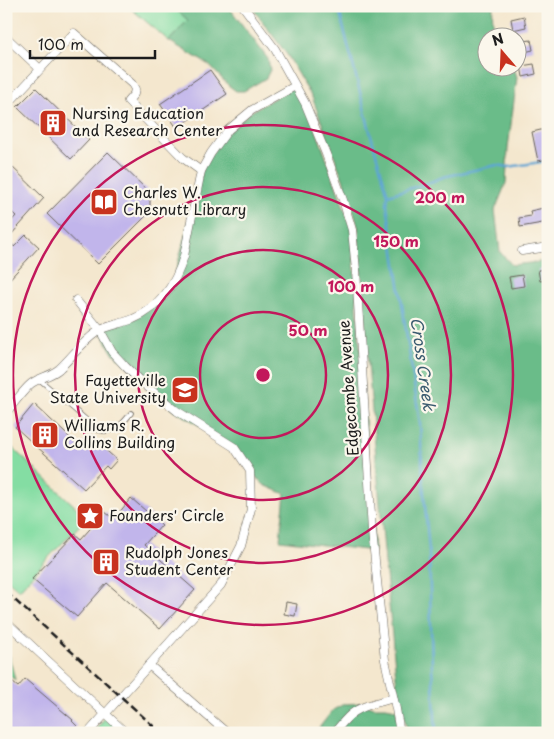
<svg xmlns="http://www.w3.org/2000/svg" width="554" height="739" viewBox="0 0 554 739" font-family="'Playpen Sans',sans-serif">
<rect width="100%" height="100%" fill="#fbf7ec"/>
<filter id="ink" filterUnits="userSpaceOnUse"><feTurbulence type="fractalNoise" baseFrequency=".02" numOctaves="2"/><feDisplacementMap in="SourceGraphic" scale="10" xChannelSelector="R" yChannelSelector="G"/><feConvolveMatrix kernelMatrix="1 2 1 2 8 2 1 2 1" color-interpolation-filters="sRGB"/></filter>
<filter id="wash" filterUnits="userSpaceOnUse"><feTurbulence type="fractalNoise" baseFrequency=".0096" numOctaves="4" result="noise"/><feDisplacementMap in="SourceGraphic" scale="20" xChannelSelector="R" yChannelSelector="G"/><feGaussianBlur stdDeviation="1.12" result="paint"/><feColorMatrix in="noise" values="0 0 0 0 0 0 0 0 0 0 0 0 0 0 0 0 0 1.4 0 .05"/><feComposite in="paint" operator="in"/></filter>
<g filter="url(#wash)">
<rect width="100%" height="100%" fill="#f4e7ce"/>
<g fill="#84dda3" stroke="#507c60">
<polygon points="128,6 172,6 188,20 169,41"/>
<polygon points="6,442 79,510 77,518 82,523 45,561 19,590 6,579"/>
<polygon points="6,644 15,680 6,672"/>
<polygon points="106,717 124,733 93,733"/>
</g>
<g fill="#6bbc89" stroke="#446c52">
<polygon points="172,6 228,6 268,59 270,70 266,78 244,91 236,91 228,85 209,65 169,41 188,20"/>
<path d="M251,6H493C492,19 492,28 501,37L486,38V68H514L517,77L508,148L506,183L495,210L500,252L512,265L548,261V733H408L397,687L386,574L367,352L358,227L349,195L312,97L288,56Z"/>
<polygon points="295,86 314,124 352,230 374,551 280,540 285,494 264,485 250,471 234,447 173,409 112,352 100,330 134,319 159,301 173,282 203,167 222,138 249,113"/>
<polygon points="363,703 374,707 386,707 396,709 400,733 315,733 333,710 344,704"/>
</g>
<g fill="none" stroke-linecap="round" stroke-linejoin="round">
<g stroke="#5da5d4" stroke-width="2.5">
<polyline points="338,6 373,143 388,195 387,205 420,423 423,482 429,551 432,667 436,733"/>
<polyline points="388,195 428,183 443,177 497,165 508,167 548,161"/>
</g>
</g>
<g id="blocks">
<g fill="#c1b5eb">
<polygon points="524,16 526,27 513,30 511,19"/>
<polygon points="531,40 533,50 520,53 518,42"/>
<polygon points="534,64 536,74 523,77 521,66"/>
<polygon points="210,70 227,94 177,128 160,104"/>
<polygon points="36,88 89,140 71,159 17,107"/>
<polygon points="545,129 548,146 548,159 538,161 532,132"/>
<polygon points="108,152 150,193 150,212 98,264 47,214"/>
<polygon points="6,161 44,198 10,236 6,233 6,227 16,216 6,207"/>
<polygon points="548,207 548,222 520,227 519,218 531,216 530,211"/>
<polygon points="26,235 39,247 6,283 6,250 12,244 14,247"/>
<polygon points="548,269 548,280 540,281 538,270"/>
<polygon points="522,275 524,286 511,288 509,277"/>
<polygon points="34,404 80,447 90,436 117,460 109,469 106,466 84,489 15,427"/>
<polygon points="131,498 162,525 144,545 195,590 160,629 107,583 77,617 32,579 75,534 81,539 105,512 114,519"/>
<polygon points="286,602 297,604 295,616 284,614"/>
<polygon points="6,677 18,687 25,679 73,720 72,721 77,726 71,733 11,733 6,729"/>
</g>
</g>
</g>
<g filter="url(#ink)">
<use href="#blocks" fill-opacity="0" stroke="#68635a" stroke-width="1"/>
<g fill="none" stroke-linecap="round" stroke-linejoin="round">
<defs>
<path id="service" d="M39,379L98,430C114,434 122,425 131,413"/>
<g id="minor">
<polyline points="243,6 275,49 305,103 326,154 343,200 352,230 356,270 372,531 385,660 396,709 400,733"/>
<polyline points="6,37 40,69"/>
<polyline points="6,106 74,33 132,84 135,89 134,94 128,101 183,158 201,171"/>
<polyline points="522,251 548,247"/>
<polyline points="76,300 100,330 112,352 125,366 139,380 177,411 234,447 250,471 251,509 241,546 221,585 88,733"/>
<path d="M6,409H9C15,402 26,387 32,383C41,377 51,376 59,369C72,357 82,342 97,332C107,325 122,324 133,319C160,308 176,283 184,256L201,171L211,153L228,130L252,110L295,86"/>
<polyline points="6,622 126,733"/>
<polyline points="149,665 227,733"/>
<path d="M334,733C338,728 343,722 348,717C360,705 378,703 393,698"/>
</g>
</defs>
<use href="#service" stroke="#68635a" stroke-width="5.5"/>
<use href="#minor" stroke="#68635a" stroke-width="9"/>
<use href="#service" stroke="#fff" stroke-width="4"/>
<use href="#minor" stroke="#fff" stroke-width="8"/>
<polyline stroke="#1c1c1c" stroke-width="2.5" stroke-dasharray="8 4" stroke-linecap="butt" points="6,592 161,733"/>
</g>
</g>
<g fill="none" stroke="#c2185b" stroke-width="2.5">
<circle cx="263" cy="375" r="63"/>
<circle cx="263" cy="375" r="125"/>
<circle cx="263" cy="375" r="188"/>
<circle cx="263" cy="375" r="250"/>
</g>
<defs>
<symbol id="building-square" viewBox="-11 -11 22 22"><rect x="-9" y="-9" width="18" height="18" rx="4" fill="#c8321e" stroke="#fbf7ec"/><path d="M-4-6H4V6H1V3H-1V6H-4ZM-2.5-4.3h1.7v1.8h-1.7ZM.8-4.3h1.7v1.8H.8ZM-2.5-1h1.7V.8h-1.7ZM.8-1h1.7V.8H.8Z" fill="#fff"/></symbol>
<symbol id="library-square" viewBox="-11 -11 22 22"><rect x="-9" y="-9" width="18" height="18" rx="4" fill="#c8321e" stroke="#fbf7ec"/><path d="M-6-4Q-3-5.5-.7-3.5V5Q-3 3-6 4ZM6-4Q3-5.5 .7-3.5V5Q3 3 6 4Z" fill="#fff"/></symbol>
<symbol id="university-square" viewBox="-11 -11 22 22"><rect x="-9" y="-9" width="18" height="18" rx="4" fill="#c8321e" stroke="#fbf7ec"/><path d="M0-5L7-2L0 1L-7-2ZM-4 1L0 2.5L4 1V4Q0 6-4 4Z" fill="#fff"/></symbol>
<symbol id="sight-square" viewBox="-11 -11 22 22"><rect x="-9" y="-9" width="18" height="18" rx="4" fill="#c8321e" stroke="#fbf7ec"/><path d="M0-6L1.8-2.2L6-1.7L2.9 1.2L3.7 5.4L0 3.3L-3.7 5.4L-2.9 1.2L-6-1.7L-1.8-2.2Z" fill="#fff"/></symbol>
</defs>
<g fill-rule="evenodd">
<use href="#building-square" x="37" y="107" width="32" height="32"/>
<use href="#library-square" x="88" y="186" width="32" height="32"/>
<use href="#university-square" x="169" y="374" width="32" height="32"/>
<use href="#building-square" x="29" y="419" width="32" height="32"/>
<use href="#sight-square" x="74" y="500" width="32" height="32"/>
<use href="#building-square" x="90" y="546" width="32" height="32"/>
</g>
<g text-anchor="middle" stroke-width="4.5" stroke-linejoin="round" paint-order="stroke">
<g font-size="15" fill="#1c1c1c" stroke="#fbf7ec" text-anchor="start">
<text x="72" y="119">Nursing Education<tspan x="72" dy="17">and Research Center</tspan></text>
<text x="123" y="198">Charles W.<tspan x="123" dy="17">Chesnutt Library</tspan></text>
<text x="166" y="386" text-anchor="end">Fayetteville<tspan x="166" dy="17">State University</tspan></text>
<text x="64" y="431">Williams R.<tspan x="64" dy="17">Collins Building</tspan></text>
<text x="109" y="521">Founders' Circle</text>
<text x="125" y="558">Rudolph Jones<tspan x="125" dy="17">Student Center</tspan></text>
</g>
<g font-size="15" fill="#1c1c1c" stroke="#fbf7ec">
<text transform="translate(349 388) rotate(-94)" y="5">Edgecombe Avenue</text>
</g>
<g font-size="16" font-style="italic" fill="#395a6f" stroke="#fbf7ec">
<text transform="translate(423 364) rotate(82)" y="6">Cross Creek</text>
</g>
</g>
<circle cx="263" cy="375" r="8" fill="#c2185b" stroke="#fbf7ec" stroke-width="2.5"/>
<g font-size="15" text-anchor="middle" font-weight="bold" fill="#c2185b" stroke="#fbf7ec" stroke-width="4.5" stroke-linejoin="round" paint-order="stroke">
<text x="440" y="203">200 m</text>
<text x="396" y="247">150 m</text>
<text x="351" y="292">100 m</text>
<text x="308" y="336">50 m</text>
</g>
<rect width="554" height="739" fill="none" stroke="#fbf7ec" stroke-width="25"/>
<g transform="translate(502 52) rotate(341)"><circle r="24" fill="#fbf7ec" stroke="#a29f99"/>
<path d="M0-4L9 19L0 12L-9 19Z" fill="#c8321e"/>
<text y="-8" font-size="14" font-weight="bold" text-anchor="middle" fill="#1c1c1c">N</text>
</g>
<path d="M30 50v8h125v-8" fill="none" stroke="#1c1c1c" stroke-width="2.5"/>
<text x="38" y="50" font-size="15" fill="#1c1c1c" stroke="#fbf7ec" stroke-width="4" paint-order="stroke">100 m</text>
</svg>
